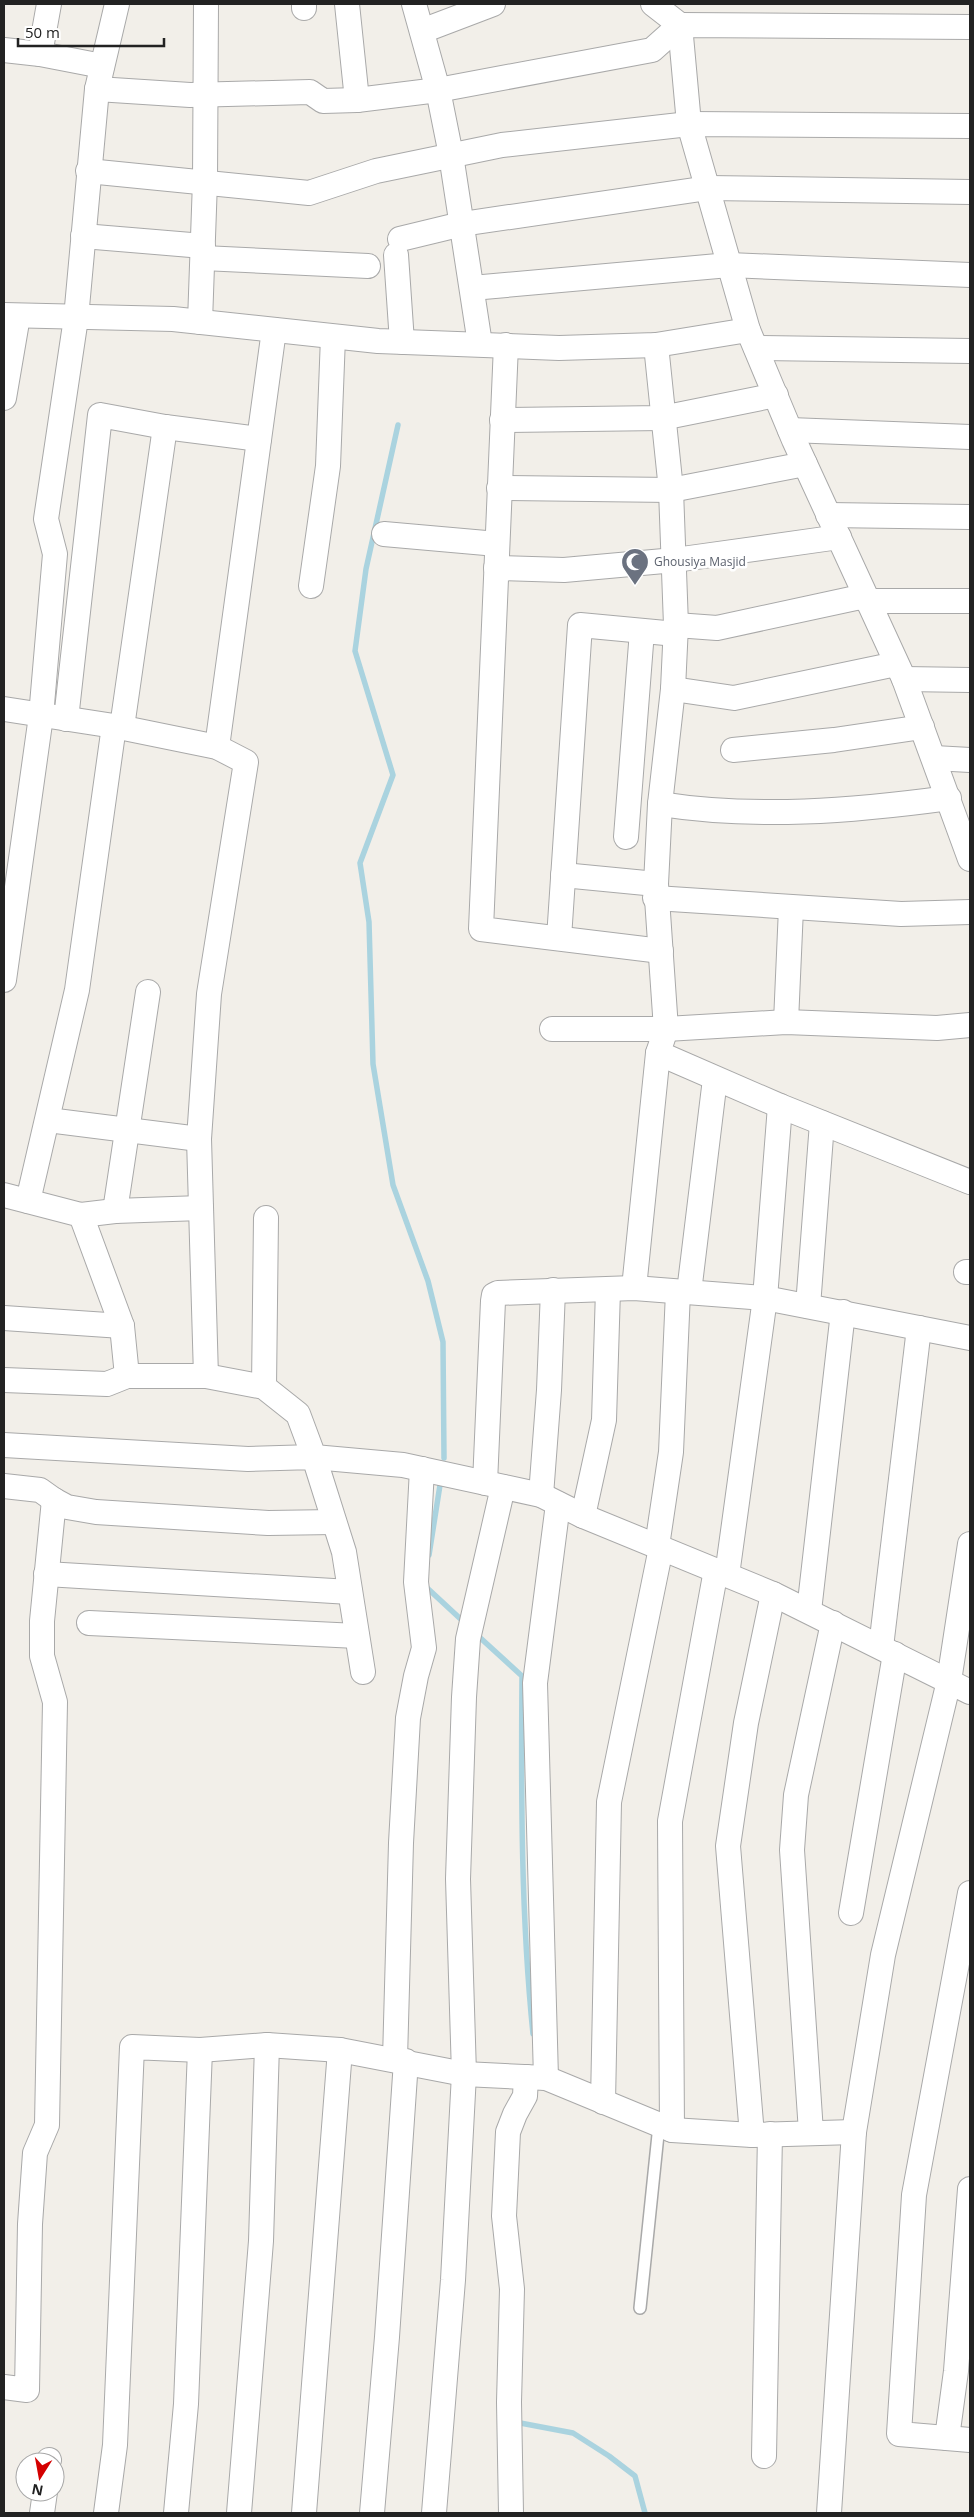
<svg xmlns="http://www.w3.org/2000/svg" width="974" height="2517" viewBox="0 0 974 2517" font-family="'Open Sans',sans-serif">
<rect width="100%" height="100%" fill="#f2efe9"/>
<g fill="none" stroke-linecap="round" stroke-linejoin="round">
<g stroke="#aad3df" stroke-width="5.5">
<polyline points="398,425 366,569 355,651 393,775 360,863 369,922 373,1064 393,1185 428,1281 443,1342 444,1458"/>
<polyline points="429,1555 440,1485"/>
<polyline points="425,1586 466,1624"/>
<path d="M476,1634L522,1676C521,1795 521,1916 533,2034"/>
<polyline points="515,2422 573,2433 609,2456 635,2476 645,2513"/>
</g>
<defs>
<polyline id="service" points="640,2308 659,2125"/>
<g id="minor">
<polyline points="347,4 357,100"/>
<polyline points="414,4 438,90 451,155 480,344"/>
<polyline points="653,4 680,25 689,124 748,330 794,440 904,679 970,859"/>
<polyline points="304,8 304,4"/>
<polyline points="422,31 493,4"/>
<polyline points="4,50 40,54 102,66"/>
<polyline points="40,54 49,4"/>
<polyline points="97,89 190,95 310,92 323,101 357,100 438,90 652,50 680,25 970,27"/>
<polyline points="88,171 309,193 376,171 502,145 689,124 970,126"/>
<polyline points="83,236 203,246"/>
<polyline points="400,239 462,224 708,188 970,192"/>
<polyline points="396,255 402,342"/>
<polyline points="203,258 368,266"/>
<polyline points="472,288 729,265 970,275"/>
<polyline points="4,315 173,319 378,341 559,348 656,345 748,330"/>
<polyline points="200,322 205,181 206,4"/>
<polyline points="506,345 481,929 661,951"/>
<polyline points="756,348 970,351"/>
<polyline points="4,398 18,316"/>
<polyline points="502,420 662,418 776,395"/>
<polyline points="790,430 970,437"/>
<polyline points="499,488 671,490 805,464"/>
<polyline points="828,515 970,517"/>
<polyline points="384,534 497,544"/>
<polyline points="496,568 564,570 675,560 839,537"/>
<polyline points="311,586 328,466 333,337"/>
<polyline points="867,601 970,601"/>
<polyline points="676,625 717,628 865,596"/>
<polyline points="904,679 970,680"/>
<polyline points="673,689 734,698 896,664"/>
<polyline points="4,709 114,726 217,747 246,762 209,994 199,1139 206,1376"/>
<polyline points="66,719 100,415 165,427 259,439"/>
<polyline points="122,727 165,427"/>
<polyline points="217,747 274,330"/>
<polyline points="733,750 834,740 922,727"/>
<polyline points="934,758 970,760"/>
<path d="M660,804C756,819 853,811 949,798"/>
<polyline points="626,837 642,631"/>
<polyline points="563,875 656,884"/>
<polyline points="655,898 901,914 970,912"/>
<polyline points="559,938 580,625 676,634"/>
<polyline points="4,980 41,716 55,554 46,519 76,318 97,89 117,4"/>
<polyline points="786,1022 791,908"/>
<polyline points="552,1029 666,1029 786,1022 937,1028 970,1025"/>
<polyline points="658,1053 780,1106 970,1182"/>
<polyline points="48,1120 199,1139"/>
<polyline points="4,1195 81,1215 122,1326 127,1376 206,1376 264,1387 298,1414 314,1457 403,1465 541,1495 583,1516 773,1594 970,1692"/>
<polyline points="28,1201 77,990 114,726"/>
<polyline points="115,1211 148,992"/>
<polyline points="81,1215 115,1211 201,1208"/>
<polyline points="966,1272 970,1272"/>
<polyline points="634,1288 658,1053 666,1029 656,884 660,804 673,689 676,625 671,490 656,345"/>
<polyline points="689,1292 715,1079"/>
<polyline points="808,1306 822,1123"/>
<polyline points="4,1318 122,1326"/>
<polyline points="4,1380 107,1384 127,1376"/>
<polyline points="264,1387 266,1218"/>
<polyline points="4,1445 248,1459 314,1457 344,1552 363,1672"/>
<polyline points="485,1483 493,1301 494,1295 498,1293 634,1288 765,1298 970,1338"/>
<polyline points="4,1486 40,1490 54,1500 67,1507 96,1512 268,1523 334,1522"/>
<polyline points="541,1495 549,1390 553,1290"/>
<polyline points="583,1516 604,1420 608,1290"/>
<polyline points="657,1546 671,1452 678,1292"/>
<polyline points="46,1574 350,1592"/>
<polyline points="727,1575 765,1298 780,1106"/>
<polyline points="809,1611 843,1312"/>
<polyline points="89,1623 357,1636"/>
<polyline points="881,1647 919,1328"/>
<polyline points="970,1893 914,2195 899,2434 970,2440"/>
<polyline points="851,1913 895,1654"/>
<polyline points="395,2059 401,1843 408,1718 416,1676 424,1648 416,1582 422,1469"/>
<polyline points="546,2078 535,1683 558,1504"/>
<polyline points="603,2102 609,1802 661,1548"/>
<polyline points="672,2130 670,1821 716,1570"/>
<polyline points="811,2132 792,1850 796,1795 833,1623"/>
<polyline points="752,2135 728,1846 746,1723 773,1594"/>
<polyline points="4,2387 27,2390 30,2224 35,2153 47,2125 55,1702 42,1656 42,1621 54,1500"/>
<polyline points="947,2438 956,2371 970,2189"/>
<polyline points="764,2456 770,2134"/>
<polyline points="48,2462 49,2460"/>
<polyline points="42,2513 45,2492"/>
<polyline points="106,2513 115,2445 132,2047 200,2050 267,2045 340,2050 464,2074 546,2078 672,2130 752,2135 854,2132"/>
<polyline points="176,2513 186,2404 200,2050"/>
<polyline points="239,2513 261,2241 267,2045"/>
<polyline points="304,2513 340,2050"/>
<polyline points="372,2513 387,2337 406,2061"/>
<polyline points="434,2513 453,2280 464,2074 458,1879 464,1697 468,1639 503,1487"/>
<polyline points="511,2513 509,2402 512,2289 504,2216 508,2132 515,2114 525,2096 526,2077"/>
<polyline points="829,2513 854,2132 883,1955 949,1681 970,1544"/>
</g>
</defs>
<use href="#service" stroke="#a9a9a9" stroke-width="14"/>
<use href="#minor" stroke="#a9a9a9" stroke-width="26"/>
<use href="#service" stroke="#fff" stroke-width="11"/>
<use href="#minor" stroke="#fff" stroke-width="24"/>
</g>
<defs>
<symbol id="mosque-pin" viewBox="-11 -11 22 30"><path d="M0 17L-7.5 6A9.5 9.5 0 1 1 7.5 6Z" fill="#6b7280" stroke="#fff"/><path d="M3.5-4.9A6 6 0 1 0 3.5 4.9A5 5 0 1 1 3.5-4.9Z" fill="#fff"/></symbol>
</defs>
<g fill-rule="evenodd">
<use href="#mosque-pin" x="619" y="546" width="32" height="43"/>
</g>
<g text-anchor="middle" stroke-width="5" stroke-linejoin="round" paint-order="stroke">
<g font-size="12" fill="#5b616d" stroke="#fff" text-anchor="start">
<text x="654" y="566">Ghousiya Masjid</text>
</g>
</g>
<rect width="974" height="2517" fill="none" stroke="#222222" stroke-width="10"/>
<g transform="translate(40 2477) rotate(191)"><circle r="24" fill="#ffffff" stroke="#a7a7a7"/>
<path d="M0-4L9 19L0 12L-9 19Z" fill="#d40000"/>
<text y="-8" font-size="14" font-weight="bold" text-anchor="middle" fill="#222222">N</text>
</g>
<path d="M18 38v8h146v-8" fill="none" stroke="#222222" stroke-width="2.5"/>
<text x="25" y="38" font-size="15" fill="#222222" stroke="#ffffff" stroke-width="4" paint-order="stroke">50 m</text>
</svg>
